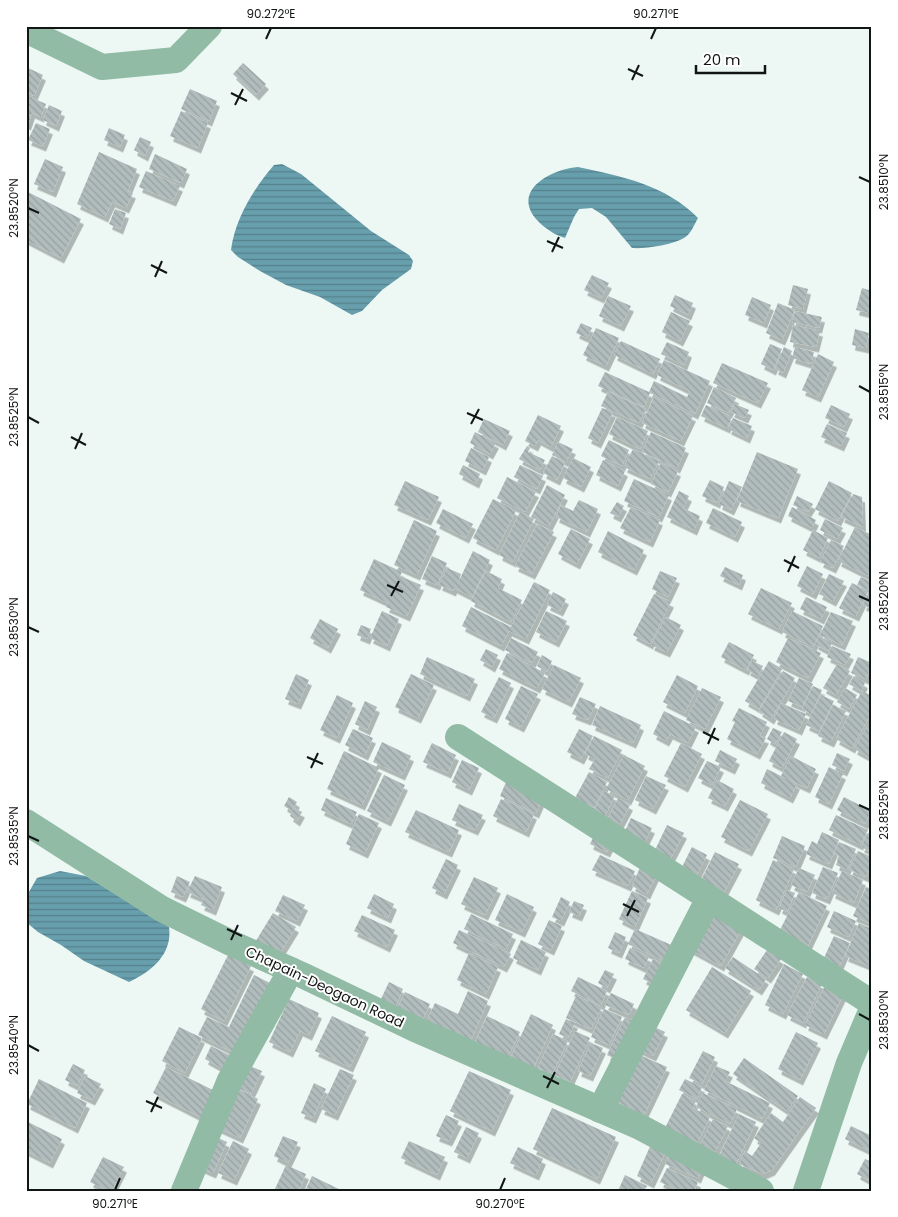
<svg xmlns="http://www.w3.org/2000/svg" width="898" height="1217" viewBox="0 0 898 1217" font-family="Poppins,sans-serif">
<defs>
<pattern id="water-rules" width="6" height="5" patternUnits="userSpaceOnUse" patternTransform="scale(1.25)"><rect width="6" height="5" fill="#689fad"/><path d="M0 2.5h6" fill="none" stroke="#54808c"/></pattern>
<pattern id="building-back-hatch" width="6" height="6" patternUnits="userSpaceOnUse" patternTransform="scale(1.25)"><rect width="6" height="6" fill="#b1bcbc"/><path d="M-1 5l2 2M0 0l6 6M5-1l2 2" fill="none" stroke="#97a1a1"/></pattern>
<filter id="shadow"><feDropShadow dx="3" dy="5.5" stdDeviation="0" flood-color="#0004"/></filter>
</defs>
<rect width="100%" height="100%" fill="#edf8f5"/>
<g fill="url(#water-rules)">
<path d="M282,164L301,174L371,231L409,255L413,261L411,269L382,290L362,311L352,315L320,297L286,285L260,271L238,257L231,250C235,219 254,188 274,165Z"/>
<path d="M578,167C621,176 666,185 698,218C694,225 691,234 684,238C672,245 645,249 632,248L606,217L592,208L579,209L574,217L565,238C555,235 550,231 542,225C507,194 547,170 578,167Z"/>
<path d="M60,871L86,876L169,927C173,954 151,972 129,982L84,961L61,945L38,932L26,922V897L37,878Z"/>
</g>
<g fill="url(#building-back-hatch)" filter="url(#shadow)">
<polygon points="243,63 266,84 256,95 233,74"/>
<polygon points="26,67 43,75 34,96 26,93"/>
<polygon points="190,89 217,101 209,121 181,109"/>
<polygon points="26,95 46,104 41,117 32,113 28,125 26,124"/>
<polygon points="49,105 62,111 56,126 43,120"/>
<polygon points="181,111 208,123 198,148 170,136"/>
<polygon points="36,123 50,129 43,146 28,140"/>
<polygon points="109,128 125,135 120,147 104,140"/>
<polygon points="140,137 151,142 145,156 134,150"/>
<polygon points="99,152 137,169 128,191 133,193 126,208 112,202 105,217 77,204"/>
<polygon points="155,154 187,169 181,183 149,169"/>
<polygon points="45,159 63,167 53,192 34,184"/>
<polygon points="146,171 180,186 173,201 139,187"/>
<polygon points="26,191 81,219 61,258 26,240"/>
<polygon points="115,209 126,213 120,229 109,224"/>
<polygon points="592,275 609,283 601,298 584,290"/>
<polygon points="793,285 808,289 803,309 788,305"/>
<polygon points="862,288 872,291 872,304 869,313 856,310"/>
<polygon points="675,295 693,303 688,315 670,306"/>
<polygon points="608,296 631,306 621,326 599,316"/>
<polygon points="752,297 771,305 764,323 745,315"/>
<polygon points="778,303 795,310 782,340 766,333"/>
<polygon points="795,311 822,317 819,328 792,322"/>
<polygon points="671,312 690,321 680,341 662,332"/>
<polygon points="581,323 592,328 587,338 576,333"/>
<polygon points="793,325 820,331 816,347 790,342"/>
<polygon points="596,328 619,338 606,366 583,355"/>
<polygon points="855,329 869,333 866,348 852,345"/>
<polygon points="621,341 660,359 653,374 614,355"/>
<polygon points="667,342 689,352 684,365 661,354"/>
<polygon points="770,344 782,349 773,370 761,364"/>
<polygon points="784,347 792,351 783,373 775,369"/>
<polygon points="795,347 814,352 811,364 792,358"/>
<polygon points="818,354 834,362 818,397 802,390"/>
<polygon points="664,360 710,381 695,414 650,393 644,407 598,386 605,372 649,392 654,381 687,397 690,391 657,375"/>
<polygon points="722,363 768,383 758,403 713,383"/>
<polygon points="714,387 736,398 729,413 707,403"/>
<polygon points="608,392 646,409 639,423 601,406"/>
<polygon points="654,397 693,416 681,441 642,423"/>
<polygon points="735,404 749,410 745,418 731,412"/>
<polygon points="706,405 732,417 727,428 701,416"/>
<polygon points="831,405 850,414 844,427 825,418"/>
<polygon points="602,408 613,412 598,443 588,438"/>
<polygon points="538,415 561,426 551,447 538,440 535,446 525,441"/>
<polygon points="617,417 648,431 640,449 609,434"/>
<polygon points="733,418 752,426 747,438 728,429"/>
<polygon points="484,419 510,431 503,445 478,432"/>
<polygon points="827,424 847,433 841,446 821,437"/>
<polygon points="475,432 496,443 490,454 470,443"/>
<polygon points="651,432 686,448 677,468 642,452"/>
<polygon points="609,440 629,450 622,466 601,456"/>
<polygon points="558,442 573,449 566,462 552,455"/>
<polygon points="527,446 530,448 528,452 545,460 540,470 519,459"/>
<polygon points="471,448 489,457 483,470 465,461"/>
<polygon points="633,449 659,461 650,479 624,467"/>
<polygon points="757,452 798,469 778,518 737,501"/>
<polygon points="552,456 565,463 557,480 543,473"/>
<polygon points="573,458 591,467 581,487 563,478"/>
<polygon points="603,460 625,471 618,486 596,475"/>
<polygon points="661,463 678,471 668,492 651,484"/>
<polygon points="463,465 480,474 476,483 459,474"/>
<polygon points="520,465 543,476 537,489 514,477"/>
<polygon points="507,477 536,492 525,512 497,498"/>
<polygon points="634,479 669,495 659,517 624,501"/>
<polygon points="710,480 724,487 717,503 702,496"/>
<polygon points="405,481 439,497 428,520 394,505"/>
<polygon points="729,481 742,487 731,510 719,504"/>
<polygon points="829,481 852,493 838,521 815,509"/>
<polygon points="547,485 565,495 549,526 531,517"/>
<polygon points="679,491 689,496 683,508 700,516 694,530 667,517"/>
<polygon points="853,494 862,497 863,527 841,517"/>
<polygon points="797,496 813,504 808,512 793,505"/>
<polygon points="493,499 516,511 496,550 473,538"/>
<polygon points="579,500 598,509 587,532 556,517 561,505 573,511"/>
<polygon points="617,502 624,506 618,517 610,513"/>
<polygon points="631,507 660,520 650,542 620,528"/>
<polygon points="792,507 816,520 812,528 788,516"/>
<polygon points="713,508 742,522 735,537 706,523"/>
<polygon points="443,509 473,524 466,538 436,523"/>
<polygon points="520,512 534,519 513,562 499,555"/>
<polygon points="825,519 843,528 837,539 820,530"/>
<polygon points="414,520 437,531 417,575 394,565"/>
<polygon points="537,524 554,532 532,574 515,566"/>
<polygon points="855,527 872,535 872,568 868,576 838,561"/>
<polygon points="571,529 590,539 577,564 558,554"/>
<polygon points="813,530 828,538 819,558 803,550"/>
<polygon points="608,531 644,550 634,570 598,552"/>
<polygon points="831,540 844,546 833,568 820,562"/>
<polygon points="473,551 490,560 472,597 454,588 453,591 439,585 447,568 461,574 458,583"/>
<polygon points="432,556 447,563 437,585 422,579"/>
<polygon points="374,559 402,572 400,576 421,585 407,616 386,607 388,603 360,590"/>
<polygon points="807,566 823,574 813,594 797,586"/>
<polygon points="725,567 743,575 739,585 720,576"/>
<polygon points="486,571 502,579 498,588 522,600 511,622 471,601"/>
<polygon points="660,571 677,578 668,597 652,589"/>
<polygon points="829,574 844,581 833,601 819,594"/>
<polygon points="861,577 872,582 868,590 857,585"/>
<polygon points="534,582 550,590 526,639 509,631 501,646 462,626 471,607 511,627"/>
<polygon points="852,583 868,591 856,616 839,608"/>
<polygon points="761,588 792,603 779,629 748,614"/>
<polygon points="553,592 566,599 560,611 547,605"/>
<polygon points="869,592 872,593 872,609 863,605"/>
<polygon points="654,594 671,602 650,644 633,635"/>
<polygon points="806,597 827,607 821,619 800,609"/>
<polygon points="382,611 399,619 387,646 370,638"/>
<polygon points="546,611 567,621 556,642 536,632"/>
<polygon points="792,611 823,626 813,647 782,632"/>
<polygon points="831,612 853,621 842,645 820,635"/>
<polygon points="666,617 681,625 667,652 651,645"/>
<polygon points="320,619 338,629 328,648 310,638"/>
<polygon points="361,625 371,629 367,639 357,635"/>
<polygon points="819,636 832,643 828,651 815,644"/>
<polygon points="511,638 538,652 532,663 505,650"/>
<polygon points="788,638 821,653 808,678 776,662"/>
<polygon points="729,642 754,655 746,670 721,657"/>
<polygon points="832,646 851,654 845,665 827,657"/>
<polygon points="486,649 498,655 492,667 480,660"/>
<polygon points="507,653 545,673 537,688 499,669"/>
<polygon points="542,655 552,661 547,672 537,666"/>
<polygon points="427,657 475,679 467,696 420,674"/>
<polygon points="858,657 872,663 866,679 851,673"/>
<polygon points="752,661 763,666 758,676 747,670"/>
<polygon points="769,661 782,669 759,709 745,701"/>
<polygon points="837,664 850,671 836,695 823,688"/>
<polygon points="554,665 581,678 569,702 542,689"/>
<polygon points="783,671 795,678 771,719 759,711"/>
<polygon points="296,674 309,680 298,704 285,699"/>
<polygon points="411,674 434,685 418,718 395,707"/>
<polygon points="677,675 698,686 685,713 663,702"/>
<polygon points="854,676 865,683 861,691 849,684"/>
<polygon points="499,677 511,683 494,718 481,712"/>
<polygon points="799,678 813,684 802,707 788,701"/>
<polygon points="521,686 538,694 521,727 505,719"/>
<polygon points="813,686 822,690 811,714 802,709"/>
<polygon points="702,688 721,697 705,729 686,720"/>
<polygon points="845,688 857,695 849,709 837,702"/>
<polygon points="862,691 872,696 872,712 852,748 836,739"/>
<polygon points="337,695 353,703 337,738 320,730"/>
<polygon points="821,695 834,701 819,731 806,725"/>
<polygon points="580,697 596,704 588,720 572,714"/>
<polygon points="365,701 377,707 367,730 355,724"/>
<polygon points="781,703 806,714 799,730 774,719"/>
<polygon points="833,705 846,711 831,742 818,736"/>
<polygon points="600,706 641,725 633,743 592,725"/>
<polygon points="739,708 767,722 760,736 766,738 757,754 727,739 735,722 732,721"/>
<polygon points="664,711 696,727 688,743 670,734 666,741 653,734"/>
<polygon points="868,725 872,727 872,759 854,749"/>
<polygon points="773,728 782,732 775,744 767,739"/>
<polygon points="353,729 373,738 365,755 345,745"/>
<polygon points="579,729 593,736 581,759 567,752"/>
<polygon points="784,732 797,739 782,768 769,761"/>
<polygon points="594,736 622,750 608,778 589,769 595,759 585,754"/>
<polygon points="382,742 411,756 402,775 373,762"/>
<polygon points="432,743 456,755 448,773 423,762"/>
<polygon points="681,743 702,754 685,787 664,776"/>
<polygon points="720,750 737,759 732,769 715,761"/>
<polygon points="344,751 379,768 362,805 327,789"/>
<polygon points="837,753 850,759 844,771 832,765"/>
<polygon points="624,755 645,766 628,800 606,789"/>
<polygon points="791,756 816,769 807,788 781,776"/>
<polygon points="462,760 479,768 469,790 452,782"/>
<polygon points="707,761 721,767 712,785 698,778"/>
<polygon points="829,767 843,774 829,804 815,797"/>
<polygon points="767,769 797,784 790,798 761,783"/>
<polygon points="589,772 607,782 594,808 575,798"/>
<polygon points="384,775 405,785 388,821 367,811"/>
<polygon points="646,776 666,785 653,809 635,800"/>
<polygon points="507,780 543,797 536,813 500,796"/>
<polygon points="717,780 734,789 725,806 708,798"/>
<polygon points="604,791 615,796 604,818 593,813"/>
<polygon points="289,797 297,802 292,811 284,806"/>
<polygon points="844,797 871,811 865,824 837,810"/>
<polygon points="326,798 357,812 351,824 321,810"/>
<polygon points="618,798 630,805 618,828 606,822"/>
<polygon points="501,799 534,814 526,832 493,816"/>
<polygon points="740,800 768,814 749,851 721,837"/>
<polygon points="459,804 483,815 475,830 452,820"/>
<polygon points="294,808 302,812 297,821 290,816"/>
<polygon points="416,810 459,830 449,852 405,832"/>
<polygon points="359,814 379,823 365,853 346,844"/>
<polygon points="836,815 868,830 860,845 829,830"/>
<polygon points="631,818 652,828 645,842 625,831"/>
<polygon points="667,825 684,833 671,858 655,850"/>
<polygon points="596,832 613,840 607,852 590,844"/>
<polygon points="822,832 839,840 829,864 806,854 812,841 817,844"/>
<polygon points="868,833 872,835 872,852 861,847"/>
<polygon points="782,836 805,846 796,867 773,858"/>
<polygon points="839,842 856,849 847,870 836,865 839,856 834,854"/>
<polygon points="692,847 707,855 696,877 681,869"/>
<polygon points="858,851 872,857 872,863 866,877 849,870"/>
<polygon points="715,852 739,864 722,896 699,884"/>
<polygon points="600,855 635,871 628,886 592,870"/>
<polygon points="446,859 458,865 444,894 432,888"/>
<polygon points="773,860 794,869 776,910 756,900"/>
<polygon points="642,863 658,871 647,894 632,886"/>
<polygon points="823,867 838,873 827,899 812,893"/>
<polygon points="799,868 815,875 807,892 791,885"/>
<polygon points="842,871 863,880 854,903 832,893"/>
<polygon points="177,876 190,882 183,897 171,892"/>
<polygon points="195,876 222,887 213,910 201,905 204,899 187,892"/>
<polygon points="474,877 498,888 485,915 461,904"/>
<polygon points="866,887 872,889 872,924 853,916"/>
<polygon points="787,890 795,893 787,912 779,908"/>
<polygon points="632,891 648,898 635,927 619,919"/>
<polygon points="799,892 827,906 805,952 776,938"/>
<polygon points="374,894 394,904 388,918 367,908"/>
<polygon points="507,894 534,907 522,932 495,920"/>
<polygon points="283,895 305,905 297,921 275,911"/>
<polygon points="561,897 570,902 561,921 552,917"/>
<polygon points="574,901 584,905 579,916 569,912"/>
<polygon points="709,910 742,928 721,966 688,948"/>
<polygon points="834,911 856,921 849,937 827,927"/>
<polygon points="273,913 296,927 277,958 254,944"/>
<polygon points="471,914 513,934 506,949 464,929"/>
<polygon points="362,915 395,930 387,947 354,931"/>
<polygon points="549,920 562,926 551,950 538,944"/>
<polygon points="859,923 872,929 872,967 845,956"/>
<polygon points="635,929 676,947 668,963 628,944"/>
<polygon points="459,930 511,954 504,967 453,943"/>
<polygon points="615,932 626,937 619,953 608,948"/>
<polygon points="834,936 850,943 839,967 823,960"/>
<polygon points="521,940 546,952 538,970 513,958"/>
<polygon points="630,948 649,957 644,968 625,959"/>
<polygon points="767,950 781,959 768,978 754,969"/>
<polygon points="469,953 498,967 486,994 457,980"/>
<polygon points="228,955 251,966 224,1021 201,1009"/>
<polygon points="733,957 766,979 759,990 725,968"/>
<polygon points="653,959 668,965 658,986 643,979"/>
<polygon points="784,964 803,974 783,1014 765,1005"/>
<polygon points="712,967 751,991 725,1033 686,1010"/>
<polygon points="605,970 614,974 607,988 598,983"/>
<polygon points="254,975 276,986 241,1056 198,1035 207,1017 229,1027"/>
<polygon points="578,977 607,991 601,1005 571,991"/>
<polygon points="807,977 822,984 803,1023 787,1015"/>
<polygon points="389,982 403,989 396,1006 381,999"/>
<polygon points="827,982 845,991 824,1034 805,1025"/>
<polygon points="468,991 488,1001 470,1042 426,1022 435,1003 458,1014"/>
<polygon points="405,992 430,1004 423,1019 398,1007"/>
<polygon points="611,993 634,1004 629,1015 605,1005"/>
<polygon points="576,996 602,1007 591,1029 566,1018"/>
<polygon points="289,999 319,1013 309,1035 300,1031 290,1052 269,1042"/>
<polygon points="604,1009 622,1017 609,1045 591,1037"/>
<polygon points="531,1014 553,1025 533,1069 510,1059"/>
<polygon points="332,1016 366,1032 350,1067 315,1051"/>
<polygon points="487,1016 520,1032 508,1057 475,1042"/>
<polygon points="625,1017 640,1024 622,1062 607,1055"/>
<polygon points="566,1019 575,1023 568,1038 559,1034"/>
<polygon points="650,1025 665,1032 653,1056 638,1049"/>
<polygon points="179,1027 202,1038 185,1073 162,1061"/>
<polygon points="575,1031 590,1038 570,1082 555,1075"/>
<polygon points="796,1032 818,1043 800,1080 778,1069"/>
<polygon points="553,1034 568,1041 552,1074 538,1068"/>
<polygon points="591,1043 603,1048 590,1076 578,1071"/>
<polygon points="211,1046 237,1059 230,1073 205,1059"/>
<polygon points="703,1051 715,1057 702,1084 689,1078"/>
<polygon points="633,1052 667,1067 644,1115 611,1099"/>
<polygon points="744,1058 798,1096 787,1111 733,1074"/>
<polygon points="73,1064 85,1070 77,1086 65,1080"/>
<polygon points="245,1064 262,1071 251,1094 234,1086"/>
<polygon points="716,1066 730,1072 725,1081 770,1103 762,1119 704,1090"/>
<polygon points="166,1067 217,1092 204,1119 153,1093"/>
<polygon points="340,1069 354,1075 335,1115 321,1109"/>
<polygon points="469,1071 511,1090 492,1131 450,1111"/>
<polygon points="85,1076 101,1084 92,1100 77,1093"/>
<polygon points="39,1079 87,1103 75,1128 27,1104"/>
<polygon points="685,1079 702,1087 697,1099 679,1090"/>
<polygon points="314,1083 326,1089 313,1118 301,1113"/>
<polygon points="240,1090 258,1099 240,1138 214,1126"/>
<polygon points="703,1093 737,1109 730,1124 696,1107"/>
<polygon points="682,1094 696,1101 693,1108 710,1117 697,1144 664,1130"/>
<polygon points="800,1097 816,1108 772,1170 763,1174 739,1164 745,1151 752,1156 761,1143 754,1138 771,1113 783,1122"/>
<polygon points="552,1108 616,1137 597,1179 533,1149"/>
<polygon points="739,1114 756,1122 736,1164 719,1156"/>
<polygon points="446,1115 459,1121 449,1141 436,1136"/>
<polygon points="713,1119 728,1126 715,1152 700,1145"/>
<polygon points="26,1121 62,1139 50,1163 26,1151"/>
<polygon points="851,1126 872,1136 872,1152 845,1139"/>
<polygon points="466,1127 479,1133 467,1158 454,1152"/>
<polygon points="214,1136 227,1142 213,1173 199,1167"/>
<polygon points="283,1136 298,1142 288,1163 274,1156"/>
<polygon points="233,1141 249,1149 234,1180 218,1173"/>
<polygon points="409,1141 445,1157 437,1175 401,1158"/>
<polygon points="652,1142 667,1149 651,1183 637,1176"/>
<polygon points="518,1147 543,1159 536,1175 510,1163"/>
<polygon points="671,1151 703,1166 698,1178 665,1164"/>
<polygon points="103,1157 124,1167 112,1191 108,1191 90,1182"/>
<polygon points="865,1159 872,1162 872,1182 857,1174"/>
<polygon points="286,1165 306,1174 299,1191 274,1191"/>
<polygon points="667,1168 698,1182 694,1191 679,1191 660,1182"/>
<polygon points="625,1175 647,1186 644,1191 618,1191"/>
<polygon points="312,1176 343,1191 305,1191"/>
</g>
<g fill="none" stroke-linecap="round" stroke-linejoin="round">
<g stroke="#92bba5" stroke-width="26">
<polyline points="26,30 102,67 176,60 209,26"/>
<polyline points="458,737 709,898"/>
<polyline points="26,822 162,909 231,943 302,975 415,1029 638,1126 761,1191"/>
<polyline points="600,1110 709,898 872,1003"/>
<polyline points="184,1191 230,1080 291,970"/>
<polyline points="806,1191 849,1063 872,1009"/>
</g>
</g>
<path fill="none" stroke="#111514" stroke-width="2" d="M266,39L271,28M651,39L656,28M628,69L643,76M632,80L639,65M231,93L247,101M235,105L243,89M859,177L870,182M28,208L39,213M547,241L563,248M552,252L559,237M151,265L167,273M155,277L162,261M859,386L870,392M467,413L483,420M28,417L39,423M471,424L479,409M71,437L86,445M75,449L82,433M784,560L799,568M788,572L795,556M387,585L403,592M391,596L399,581M859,596L870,601M28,627L39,632M703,732L719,740M708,744L715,728M307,757L323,764M311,768L318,753M859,805L870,810M28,836L39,841M623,904L639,912M627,916L635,900M227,929L242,936M231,940L238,925M859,1014L870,1020M28,1045L39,1051M543,1076L559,1084M547,1088L555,1072M146,1101L162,1108M151,1112L158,1097M115,1190L120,1178M500,1190L505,1178"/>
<g text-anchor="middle" stroke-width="4" stroke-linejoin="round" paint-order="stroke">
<g font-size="14" fill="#111514" stroke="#fff">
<text transform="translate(325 987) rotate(25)" y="5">Chapain-Deogaon Road</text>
</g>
</g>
<rect width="898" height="1217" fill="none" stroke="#ffffff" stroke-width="55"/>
<path d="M696 65v8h69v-8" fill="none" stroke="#111514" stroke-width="2.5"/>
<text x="703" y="65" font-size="15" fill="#111514" stroke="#ffffff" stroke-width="4" paint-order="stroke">20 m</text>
<rect x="28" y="28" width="842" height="1162" fill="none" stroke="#111514" stroke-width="2"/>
<g font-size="12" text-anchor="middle" fill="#111514">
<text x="271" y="18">90.272°E</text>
<text x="656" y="18">90.271°E</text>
<text transform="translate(884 182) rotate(-90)" y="4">23.8510°N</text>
<text transform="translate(14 208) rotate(-90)" y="4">23.8520°N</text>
<text transform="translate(884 392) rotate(-90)" y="4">23.8515°N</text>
<text transform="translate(14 417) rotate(-90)" y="4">23.8525°N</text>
<text transform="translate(884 601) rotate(-90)" y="4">23.8520°N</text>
<text transform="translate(14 627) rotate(-90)" y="4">23.8530°N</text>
<text transform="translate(884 810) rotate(-90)" y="4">23.8525°N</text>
<text transform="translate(14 836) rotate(-90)" y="4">23.8535°N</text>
<text transform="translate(884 1020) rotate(-90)" y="4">23.8530°N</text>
<text transform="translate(14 1045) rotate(-90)" y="4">23.8540°N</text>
<text x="115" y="1208">90.271°E</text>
<text x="500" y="1208">90.270°E</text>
</g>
</svg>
